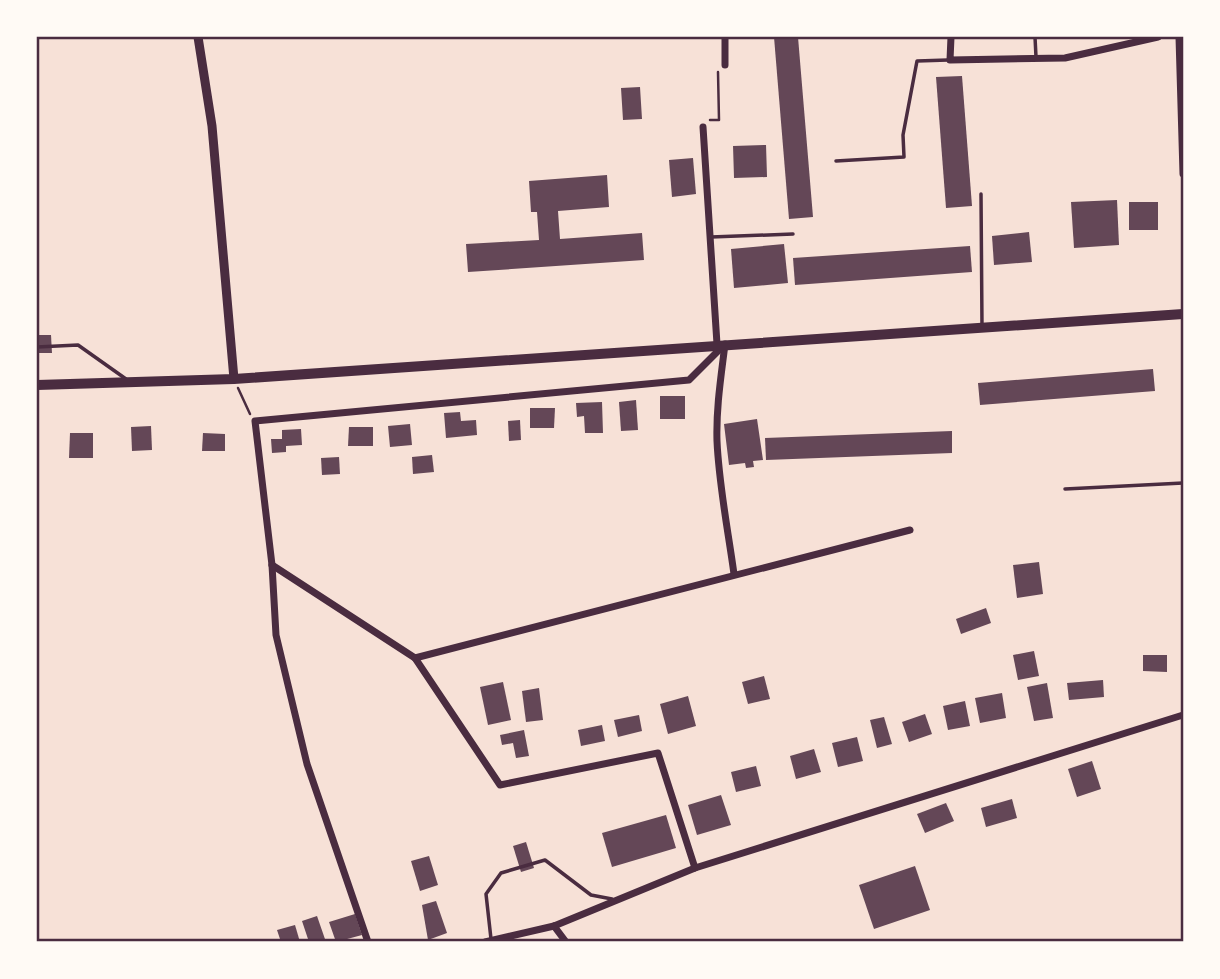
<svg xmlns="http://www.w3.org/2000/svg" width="1220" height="979" viewBox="0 0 1220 979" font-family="'IBM Plex Sans',sans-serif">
<rect width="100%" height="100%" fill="#f7e1d7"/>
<g fill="#644757">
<polygon points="774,37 798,37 813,217 789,219"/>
<polygon points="962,76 972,206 946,208 936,77"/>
<polygon points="640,87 642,119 623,120 621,88"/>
<polygon points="766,145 767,177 734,178 733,146"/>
<polygon points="693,158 696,194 672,197 669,160"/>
<polygon points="607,175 609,207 558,211 560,239 642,233 644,260 468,272 466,244 539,240 537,212 531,212 529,181"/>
<polygon points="1117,200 1119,245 1074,248 1071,202"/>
<rect x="1129" y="202" width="29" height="28"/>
<polygon points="1029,232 1032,262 994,265 992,236"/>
<polygon points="784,244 788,283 734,288 731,249"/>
<polygon points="970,246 972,272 795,285 793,258"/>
<polygon points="37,335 51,335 52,353 37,353"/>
<polygon points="1153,369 1155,391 980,405 978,383"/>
<rect x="660" y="396" width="25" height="23"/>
<polygon points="636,400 638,430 621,431 619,402"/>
<polygon points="602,402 603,433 585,433 584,416 577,417 576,403"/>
<polygon points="530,408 555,408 554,428 530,428"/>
<polygon points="460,412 461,421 476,420 477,435 446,438 444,413"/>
<polygon points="757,419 763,460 753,461 754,467 746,468 745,463 729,465 724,424"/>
<polygon points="520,420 521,440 509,441 508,421"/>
<polygon points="410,424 412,445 390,447 388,426"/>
<polygon points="151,426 152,450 132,451 131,427"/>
<polygon points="349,427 373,427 373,446 348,446"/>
<polygon points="301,429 302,445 286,446 286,452 272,453 271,439 282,439 282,430"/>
<polygon points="952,431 952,453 766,460 765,438"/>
<polygon points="70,433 93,433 93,458 69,458"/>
<polygon points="203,433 225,434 225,451 202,451"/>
<polygon points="432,455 434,472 413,474 412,457"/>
<polygon points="339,457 340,474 322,475 321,458"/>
<polygon points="1039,562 1043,594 1017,598 1013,565"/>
<polygon points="986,608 991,623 961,634 956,619"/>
<polygon points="1034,651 1039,676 1018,680 1013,655"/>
<polygon points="1143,655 1167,655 1167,672 1143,671"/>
<polygon points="764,676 770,699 748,704 742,682"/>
<polygon points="1103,680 1104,697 1069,700 1067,683"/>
<polygon points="503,682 511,720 488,725 480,687"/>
<polygon points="1047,683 1053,718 1034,721 1027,687"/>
<polygon points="539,688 543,720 526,722 522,691"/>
<polygon points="1002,693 1006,718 980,723 975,698"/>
<polygon points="688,696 696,726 668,734 660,704"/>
<polygon points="965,701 970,726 948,730 943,706"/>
<polygon points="925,714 932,734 909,742 902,722"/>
<polygon points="639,715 642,731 618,737 614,720"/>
<polygon points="884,717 892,744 877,748 870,720"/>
<polygon points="602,725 605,741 581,746 578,730"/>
<polygon points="524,730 529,756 516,758 513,743 502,745 500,735"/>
<polygon points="857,737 863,761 838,767 832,743"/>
<polygon points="814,749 821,772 796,779 790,756"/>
<polygon points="1092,761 1101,789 1077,797 1068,769"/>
<polygon points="756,766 761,786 736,792 731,772"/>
<polygon points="721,795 731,825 697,835 688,805"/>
<polygon points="1012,799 1017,818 986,827 981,808"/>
<polygon points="946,803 954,821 925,833 917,814"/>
<polygon points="666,815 676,848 612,867 602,833"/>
<polygon points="526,842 534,868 521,872 513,846"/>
<polygon points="429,856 438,885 420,891 411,861"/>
<polygon points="915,866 930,910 874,929 859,885"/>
<polygon points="436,901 447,933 428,940 422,905"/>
<polygon points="355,914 362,935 336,942 329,922"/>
<polygon points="317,916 326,942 309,942 302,921"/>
<polygon points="295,925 300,942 281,942 277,930"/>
</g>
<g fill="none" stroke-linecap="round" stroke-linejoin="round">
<g stroke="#4a2c40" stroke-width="2.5">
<polyline points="710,120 719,120 718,72"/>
<polyline points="238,388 250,414"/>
</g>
<g stroke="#4a2c40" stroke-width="3.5">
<polyline points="1035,37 1036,57"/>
<polyline points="836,161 904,157 903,135 917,61 948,60"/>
<polyline points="981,194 982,326"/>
<polyline points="711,237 793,234"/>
<polyline points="37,347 78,345 126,379"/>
<polyline points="1065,489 1183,483"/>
<polyline points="491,939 486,894 501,873 545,860 591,895 612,899"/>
</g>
<g stroke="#4a2c40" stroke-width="7">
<polyline points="725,37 725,65"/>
<polyline points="951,37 950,60 1065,58 1158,37"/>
<polyline points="1179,37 1183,174"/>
<polyline points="703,127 717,344"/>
<path d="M725,344C721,377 716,408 717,441C719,486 728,530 734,574"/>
<polyline points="272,565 415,658 910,530"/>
<polyline points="415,658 500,785 658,753 695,868"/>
<polyline points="554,926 566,942"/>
<polyline points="368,942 307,764 276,635 272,565 255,421 689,380 722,347"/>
<polyline points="485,942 554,926 695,868 1183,715"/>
</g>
<polyline stroke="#4a2c40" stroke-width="9" points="198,37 212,126 234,379"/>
<polyline stroke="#4a2c40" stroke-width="10" points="37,385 234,379 1183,314"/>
</g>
<rect width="1220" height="979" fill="none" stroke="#fffaf5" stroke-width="77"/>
<rect x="38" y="38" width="1144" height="902" fill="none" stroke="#4a2c40" stroke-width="2.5"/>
</svg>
